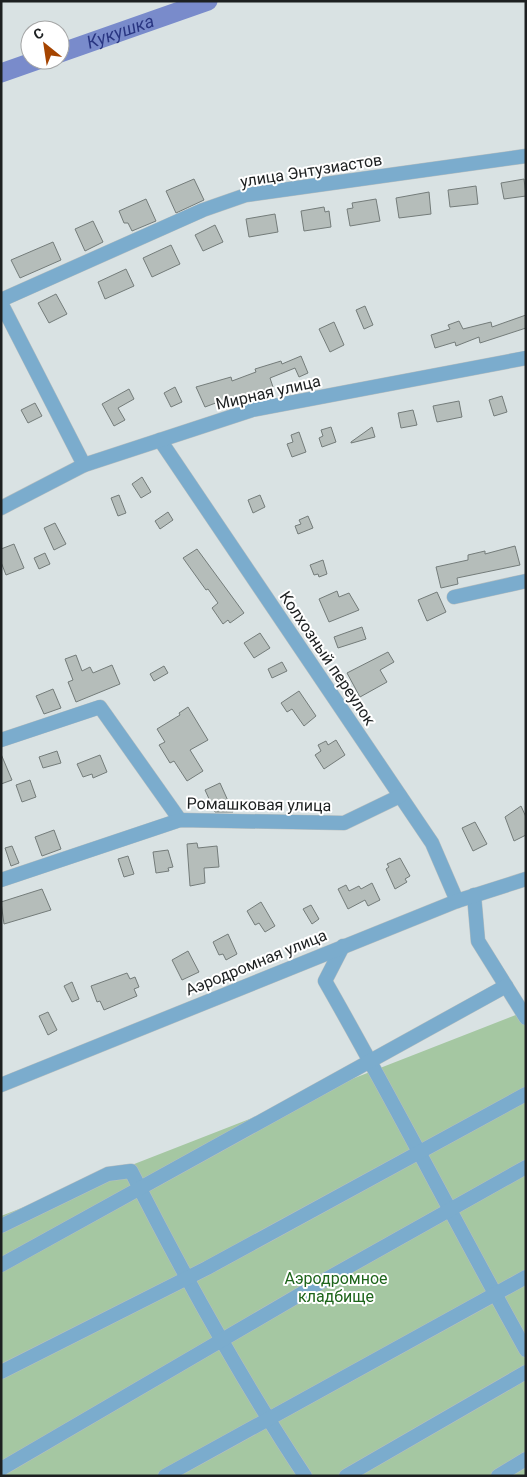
<svg xmlns="http://www.w3.org/2000/svg" width="527" height="1477" viewBox="0 0 527 1477" font-family="Roboto,sans-serif">
<rect width="100%" height="100%" fill="#d9e2e3"/>
<polygon fill="#a5c7a2" points="526,1011 526,1476 1,1476 1,1216"/>
<g fill="none" stroke-linecap="round" stroke-linejoin="round">
<g stroke="#798bcb" stroke-width="19">
<path id="s1" d="M60,53L208,1"/>
<polyline points="1,73 38,60"/>
</g>
</g>
<g fill="#b5bdba" stroke="#747c7a">
<polygon points="194,179 204,200 176,213 166,191"/>
<polygon points="524,179 526,196 504,199 501,183"/>
<polygon points="476,186 478,204 450,207 448,190"/>
<polygon points="429,192 431,214 399,218 396,198"/>
<polygon points="146,199 156,221 132,231 128,223 124,223 119,211"/>
<polygon points="376,199 380,221 350,226 347,209 353,208 352,203"/>
<polygon points="324,207 325,212 329,211 331,227 304,231 301,211"/>
<polygon points="275,214 278,232 249,237 246,219"/>
<polygon points="93,221 103,242 85,251 75,229"/>
<polygon points="215,225 223,242 203,251 195,235"/>
<polygon points="53,242 61,260 20,278 11,260"/>
<polygon points="171,245 180,264 152,277 143,258"/>
<polygon points="126,269 134,286 105,299 98,282"/>
<polygon points="56,294 67,314 49,323 38,303"/>
<polygon points="365,306 373,325 364,329 356,310"/>
<polygon points="526,315 526,328 480,343 479,337 456,346 455,342 435,348 431,335 450,329 448,325 459,321 463,329 491,322 492,327"/>
<polygon points="334,322 344,345 330,352 319,329"/>
<polygon points="301,356 308,373 299,377 295,368 270,378 273,387 222,403 221,401 205,407 196,387 231,377 232,381 256,372 255,369 281,361 282,364"/>
<polygon points="175,387 182,402 171,407 164,393"/>
<polygon points="129,389 134,399 118,408 125,420 114,426 102,404"/>
<polygon points="502,396 507,412 494,416 489,400"/>
<polygon points="459,401 462,417 437,422 433,406"/>
<polygon points="35,403 42,416 28,423 21,410"/>
<polygon points="413,410 417,425 401,428 398,413"/>
<polygon points="331,427 336,442 322,447 319,438 323,436 321,430"/>
<polygon points="372,427 375,437 351,443 351,442"/>
<polygon points="299,432 306,452 292,457 287,444 293,442 291,435"/>
<polygon points="142,477 151,492 141,498 132,484"/>
<polygon points="119,495 126,513 118,516 111,498"/>
<polygon points="260,495 265,507 253,513 248,500"/>
<polygon points="168,512 173,520 160,529 155,521"/>
<polygon points="308,516 313,528 298,534 295,526 301,524 299,520"/>
<polygon points="55,523 66,544 54,550 44,528"/>
<polygon points="14,544 24,568 6,575 1,562 1,549"/>
<polygon points="515,546 520,565 457,578 458,584 441,588 436,567 468,560 468,555 485,551 485,554"/>
<polygon points="197,549 244,613 230,623 228,620 223,624 212,608 218,603 208,589 206,590 183,558"/>
<polygon points="45,553 50,564 39,569 34,558"/>
<polygon points="323,560 327,574 319,577 318,574 314,575 310,565"/>
<polygon points="337,591 339,597 349,593 359,610 329,622 319,599"/>
<polygon points="437,592 446,612 427,621 418,600"/>
<polygon points="362,627 366,639 338,648 334,637"/>
<polygon points="260,633 270,648 254,658 244,643"/>
<polygon points="388,652 394,662 380,670 387,682 360,697 347,673"/>
<polygon points="76,655 82,671 90,667 93,673 112,665 120,684 76,702 68,682 73,680 65,659"/>
<polygon points="282,662 287,671 272,678 268,669"/>
<polygon points="164,666 168,673 154,681 150,674"/>
<polygon points="53,689 61,708 44,714 36,696"/>
<polygon points="299,691 316,716 304,726 292,709 287,712 281,703"/>
<polygon points="188,707 208,740 190,750 203,771 187,781 174,761 170,763 159,745 165,742 157,729 180,715 179,713"/>
<polygon points="336,740 345,755 324,769 315,755 321,751 318,745 326,741 328,745"/>
<polygon points="57,751 61,763 43,768 39,757"/>
<polygon points="1,754 12,780 1,784"/>
<polygon points="100,755 107,772 93,778 92,774 83,777 77,764"/>
<polygon points="30,780 36,797 22,802 16,785"/>
<polygon points="220,783 233,812 215,812 205,790"/>
<polygon points="521,806 526,817 526,835 514,841 505,817"/>
<polygon points="475,822 487,844 473,851 462,828"/>
<polygon points="54,830 61,849 42,856 35,837"/>
<polygon points="197,843 198,848 217,846 219,867 204,868 205,883 190,886 187,844"/>
<polygon points="12,846 19,863 11,866 5,848"/>
<polygon points="168,850 173,867 168,868 169,871 156,873 153,852"/>
<polygon points="128,856 134,874 124,877 118,859"/>
<polygon points="400,858 410,876 405,879 407,882 395,889 386,869 389,867 387,864"/>
<polygon points="372,883 380,900 368,906 365,900 348,909 338,889 346,885 349,891 359,886 361,889"/>
<polygon points="42,889 51,910 4,924 1,902"/>
<polygon points="261,902 275,926 265,932 259,923 255,925 247,911"/>
<polygon points="311,905 319,919 312,924 303,909"/>
<polygon points="228,934 237,954 226,960 223,954 219,955 213,942"/>
<polygon points="188,951 199,972 182,980 172,960"/>
<polygon points="127,973 130,979 135,977 139,987 134,989 137,996 104,1010 100,1001 97,1002 91,986"/>
<polygon points="72,982 79,999 72,1002 64,986"/>
<polygon points="48,1012 57,1030 48,1035 39,1016"/>
</g>
<g fill="none" stroke-linecap="round" stroke-linejoin="round">
<defs>
<g id="minor">
<polyline points="1,300 203,210 246,195 526,156"/>
<polyline points="1,303 84,465"/>
<polyline points="160,440 432,843 457,901"/>
<polyline points="1,508 84,465 252,410 526,358"/>
<polyline points="454,597 526,581"/>
<polyline points="1,740 100,707 180,820"/>
<polyline points="1,880 180,820 344,823 400,796"/>
<polyline points="474,895 478,941 526,1018"/>
<path d="M343,946L325,981C395,1103 458,1228 526,1350"/>
<polyline points="1,1085 457,901 526,879"/>
<path d="M1,1226L108,1174L131,1171C184,1276 240,1378 305,1476"/>
<polyline points="1,1265 506,986"/>
<polyline points="1,1372 207,1268 526,1094"/>
<polyline points="1,1469 323,1281 526,1167"/>
<polyline points="165,1476 526,1277"/>
<polyline points="346,1476 526,1372"/>
<polyline points="498,1476 526,1459"/>
</g>
</defs>
<use href="#minor" stroke="#b7bfc0" stroke-width="15"/>
<use href="#minor" stroke="#7baccd" stroke-width="14"/>
</g>
<g text-anchor="middle" stroke-width="4" stroke-linejoin="round" paint-order="stroke">
<g font-size="16" fill="#1d2021" stroke="#fff">
<text transform="translate(311 170) rotate(-9)" y="6">улица Энтузиастов</text>
<text transform="translate(268 392) rotate(-13)" y="6">Мирная улица</text>
<text transform="translate(328 658) rotate(56)" y="6">Колхозный переулок</text>
<text transform="translate(259 804) rotate(1)" y="6">Ромашковая улица</text>
<text transform="translate(256 962) rotate(-22)" y="6">Аэродромная улица</text>
</g>
<g font-size="16" fill="#1e651b" stroke="#fff">
<text x="336" y="1284">Аэродромное<tspan x="336" dy="18">кладбище</tspan></text>
</g>
<g font-size="18" font-style="italic" fill="#293682" stroke="#fff">
<text dy="6" stroke="none"><textPath href="#s1" startOffset="64">Кукушка</textPath></text>
</g>
</g>
<rect width="527" height="1477" fill="none" stroke="#1d2021" stroke-width="5"/>
<g transform="translate(45 45) rotate(330)"><circle r="24" fill="#ffffff" stroke="#a5a6a6"/>
<path d="M0-4L9 19L0 12L-9 19Z" fill="#a54400"/>
<text y="-8" font-size="14" font-weight="bold" text-anchor="middle" fill="#1d2021">С</text>
</g>
</svg>
